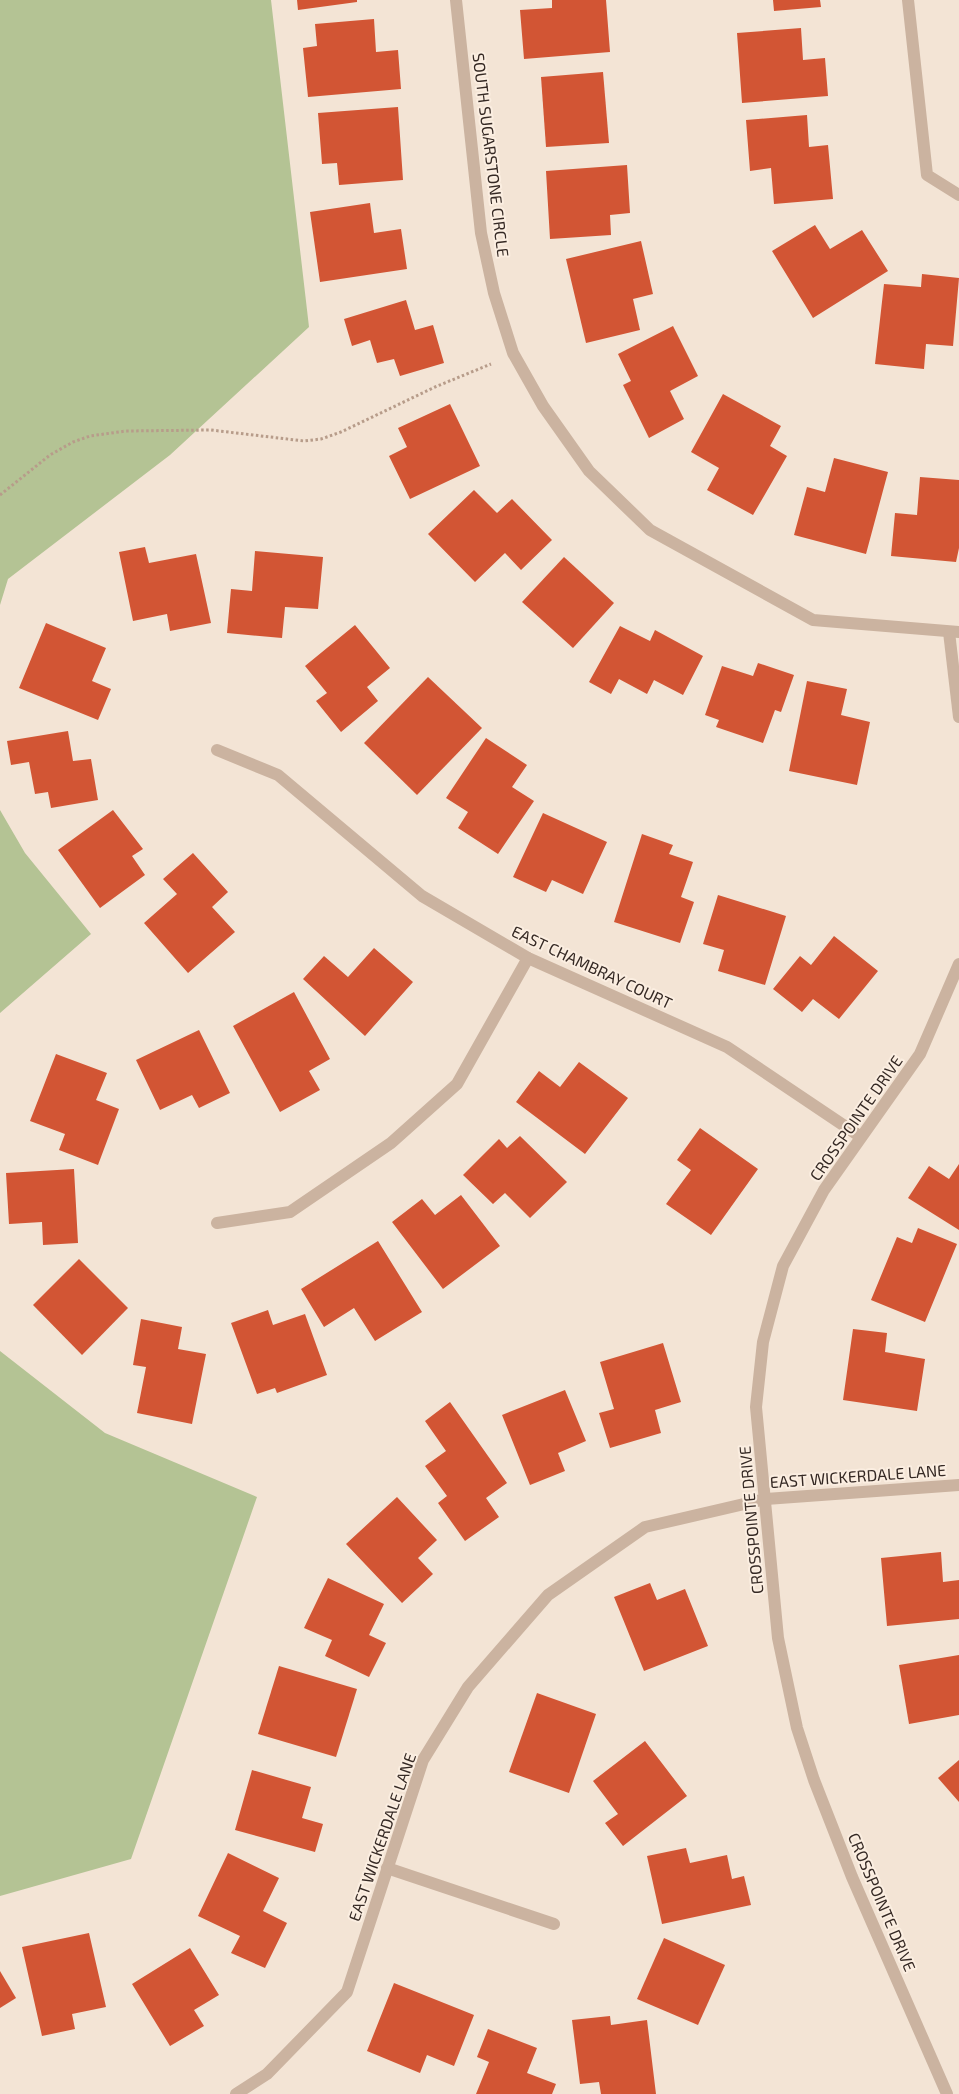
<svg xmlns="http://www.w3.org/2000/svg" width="959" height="2094" viewBox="0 0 959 2094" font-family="'Exo 2',sans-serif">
<rect width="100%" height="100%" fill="#f3e4d5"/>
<g fill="#b4c394">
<polygon points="0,0 271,0 309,327 170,455 8,579 0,605"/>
<polygon points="0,810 25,853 91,934 0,1013"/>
<polygon points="0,1351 105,1433 257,1497 131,1859 0,1896"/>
</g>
<g fill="#d25534">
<polygon points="297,0 357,0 357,2 298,10"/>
<polygon points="552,0 606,0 610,52 524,59 520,10 552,8"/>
<polygon points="773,0 820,0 821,7 774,11"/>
<polygon points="374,19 376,52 398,50 401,89 308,97 303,48 317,46 315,24"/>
<polygon points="801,28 803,60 825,58 828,96 742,103 737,33"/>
<polygon points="603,72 609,143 546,147 541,77"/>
<polygon points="398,107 403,180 339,185 337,163 322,164 318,113"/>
<polygon points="807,115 809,147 828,145 833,199 774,204 771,168 750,171 746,120"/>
<polygon points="627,165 630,213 610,215 611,235 550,239 546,171"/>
<polygon points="370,203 374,233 401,229 407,269 320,282 310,212"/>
<polygon points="815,225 830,249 862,230 888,271 813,318 772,251"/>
<polygon points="641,241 653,294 633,299 640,330 586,343 566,259"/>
<polygon points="922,274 959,278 953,346 926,344 924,369 875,364 884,284 921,287"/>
<polygon points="406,300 415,330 433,325 444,363 400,376 394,359 377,363 370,340 352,346 344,319"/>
<polygon points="673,326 698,376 670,391 684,419 649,438 623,385 631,381 618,354"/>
<polygon points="723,394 781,426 770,446 787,456 753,515 707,490 719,468 691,452"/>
<polygon points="450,404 480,466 410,499 389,456 407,447 398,428"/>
<polygon points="834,458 888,472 866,554 794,535 807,487 825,492"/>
<polygon points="920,477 959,480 959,548 956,562 891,556 895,513 917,515"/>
<polygon points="474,490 497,513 512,499 552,540 521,570 505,553 475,582 428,534"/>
<polygon points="145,547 149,563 196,554 211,623 170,631 167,614 133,621 119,552"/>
<polygon points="255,551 323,557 318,609 285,607 282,638 227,633 231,589 252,591"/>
<polygon points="564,557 614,603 573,648 522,602"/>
<polygon points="46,623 106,648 92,681 111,689 98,720 19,688"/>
<polygon points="355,625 390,668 367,687 378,701 341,732 316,701 327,693 305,666"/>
<polygon points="620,626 650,641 655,630 703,656 683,695 654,680 647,694 619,679 611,694 589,682"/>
<polygon points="758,663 794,675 781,712 775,710 763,743 716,727 719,720 705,715 722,666 753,676"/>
<polygon points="428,677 482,728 417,795 364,743"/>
<polygon points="807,681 847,689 841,715 870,722 857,785 789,771"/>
<polygon points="68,731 73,761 91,759 98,800 51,808 48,792 35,794 29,762 11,765 7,741"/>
<polygon points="486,738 527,765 512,787 534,801 498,854 458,828 468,812 446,798"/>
<polygon points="113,810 143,849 132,856 145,875 100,908 58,850"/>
<polygon points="543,813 607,842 583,894 552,880 546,892 513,877"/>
<polygon points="642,834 673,845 669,854 693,862 681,897 694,902 680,943 614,922"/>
<polygon points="193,853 228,892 212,907 235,932 188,973 144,923 177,894 163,879"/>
<polygon points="718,895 786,916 765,985 718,971 724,950 703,944"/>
<polygon points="834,936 878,971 839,1019 813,999 802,1012 773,989 800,956 811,965"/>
<polygon points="374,948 413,982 365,1036 303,979 324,956 348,977"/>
<polygon points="294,992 330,1059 309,1071 320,1090 280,1112 233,1026"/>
<polygon points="199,1030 230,1093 199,1108 192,1095 160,1110 136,1060"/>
<polygon points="56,1054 107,1073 96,1100 119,1109 98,1165 59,1150 65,1134 30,1121"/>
<polygon points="579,1062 628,1098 585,1154 516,1102 539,1071 560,1087"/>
<polygon points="700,1128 758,1169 711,1235 666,1204 691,1170 677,1160"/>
<polygon points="520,1136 567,1182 530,1218 505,1193 493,1204 463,1175 499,1139 507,1148"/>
<polygon points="959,1164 959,1230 908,1198 929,1166 949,1179"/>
<polygon points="74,1169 78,1243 43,1245 42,1222 9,1224 6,1173"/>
<polygon points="461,1195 500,1246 443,1289 392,1222 422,1199 435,1215"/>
<polygon points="918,1228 957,1244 925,1322 871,1300 897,1237 912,1243"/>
<polygon points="378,1241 422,1312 375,1341 354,1308 324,1327 301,1289"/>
<polygon points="79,1259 128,1308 82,1355 33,1305"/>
<polygon points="268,1310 273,1325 305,1314 327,1375 277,1393 275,1388 257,1394 231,1323"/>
<polygon points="141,1319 182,1327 178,1349 206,1354 192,1424 137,1413 146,1367 133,1365"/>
<polygon points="853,1329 887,1333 885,1352 925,1359 917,1411 843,1400"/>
<polygon points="663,1343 681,1402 655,1410 661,1433 610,1448 599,1413 614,1409 600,1362"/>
<polygon points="565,1390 586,1441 558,1453 565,1471 530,1485 502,1415"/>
<polygon points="450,1402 507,1483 486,1498 499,1517 465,1541 438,1503 447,1496 425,1466 446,1451 425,1421"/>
<polygon points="397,1497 437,1540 418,1558 433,1574 402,1603 346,1544"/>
<polygon points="941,1552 943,1582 959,1580 959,1619 887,1626 881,1558"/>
<polygon points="328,1578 384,1604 369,1635 386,1643 369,1677 325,1656 332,1640 304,1628"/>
<polygon points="650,1583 657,1600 685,1589 708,1646 644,1671 614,1597"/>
<polygon points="959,1655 959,1715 909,1724 899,1665"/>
<polygon points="279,1666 357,1689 336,1757 258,1734"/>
<polygon points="537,1693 596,1714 569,1793 509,1772"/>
<polygon points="645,1741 687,1796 623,1846 605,1823 618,1814 593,1781"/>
<polygon points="959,1760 959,1802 938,1778"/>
<polygon points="252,1770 311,1787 302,1818 323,1824 315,1852 235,1830"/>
<polygon points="686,1848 690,1863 727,1855 732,1879 744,1876 751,1905 662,1924 647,1856"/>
<polygon points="228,1853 279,1878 263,1911 287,1923 265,1968 231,1953 240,1936 198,1916"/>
<polygon points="89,1933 106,2007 72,2014 75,2029 42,2036 22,1947"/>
<polygon points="664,1938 725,1965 698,2025 637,1999"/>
<polygon points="190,1948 219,1995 194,2010 204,2026 170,2046 132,1984"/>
<polygon points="0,1971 16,1998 0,2008"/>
<polygon points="394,1983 474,2015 454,2066 427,2055 420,2073 367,2051"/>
<polygon points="610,2016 611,2025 647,2020 656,2094 601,2094 599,2082 580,2084 572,2020"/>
<polygon points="488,2029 537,2048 527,2073 556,2084 552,2094 476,2094 489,2062 477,2057"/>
</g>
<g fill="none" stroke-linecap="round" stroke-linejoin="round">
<polyline stroke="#b79c8a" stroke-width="3" stroke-dasharray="2.5 2.5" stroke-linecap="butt" points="0,495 50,455 73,442 90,436 126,431 211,430 304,441 321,439 341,432 435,387 491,364"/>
<g stroke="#cbb3a0" stroke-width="12">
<polyline points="456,0 481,233 494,293 513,353 543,406 589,471 650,530 813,620 959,632"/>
<polyline points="908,0 927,175 959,195"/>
<polyline points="949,632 959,717"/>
<polyline points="217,750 278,775 422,896 528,958 727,1047 861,1137"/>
<polyline points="217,1223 290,1212 391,1143 457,1084 528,958"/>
<polyline points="387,1868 554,1924"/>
<polyline points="236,2094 267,2074 347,1992 423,1760 468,1687 548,1595 645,1527 766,1499 959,1485"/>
<polyline points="947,2094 852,1877 814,1780 797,1728 778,1638 756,1407 763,1342 783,1266 824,1190 920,1054 959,964"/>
</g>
</g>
<g text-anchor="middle" stroke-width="4" stroke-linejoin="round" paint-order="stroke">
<g font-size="16" fill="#352924" stroke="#fbeee1">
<text transform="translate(491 155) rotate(83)" y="6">SOUTH SUGARSTONE CIRCLE</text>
<text transform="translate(592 967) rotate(25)" y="6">EAST CHAMBRAY COURT</text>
<text transform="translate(856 1118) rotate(-55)" y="6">CROSSPOINTE DRIVE</text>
<text transform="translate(858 1476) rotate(-4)" y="6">EAST WICKERDALE LANE</text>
<text transform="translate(751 1520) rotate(-95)" y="6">CROSSPOINTE DRIVE</text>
<text transform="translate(382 1837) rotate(-71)" y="6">EAST WICKERDALE LANE</text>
<text transform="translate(882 1902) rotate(67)" y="6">CROSSPOINTE DRIVE</text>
</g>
</g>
</svg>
